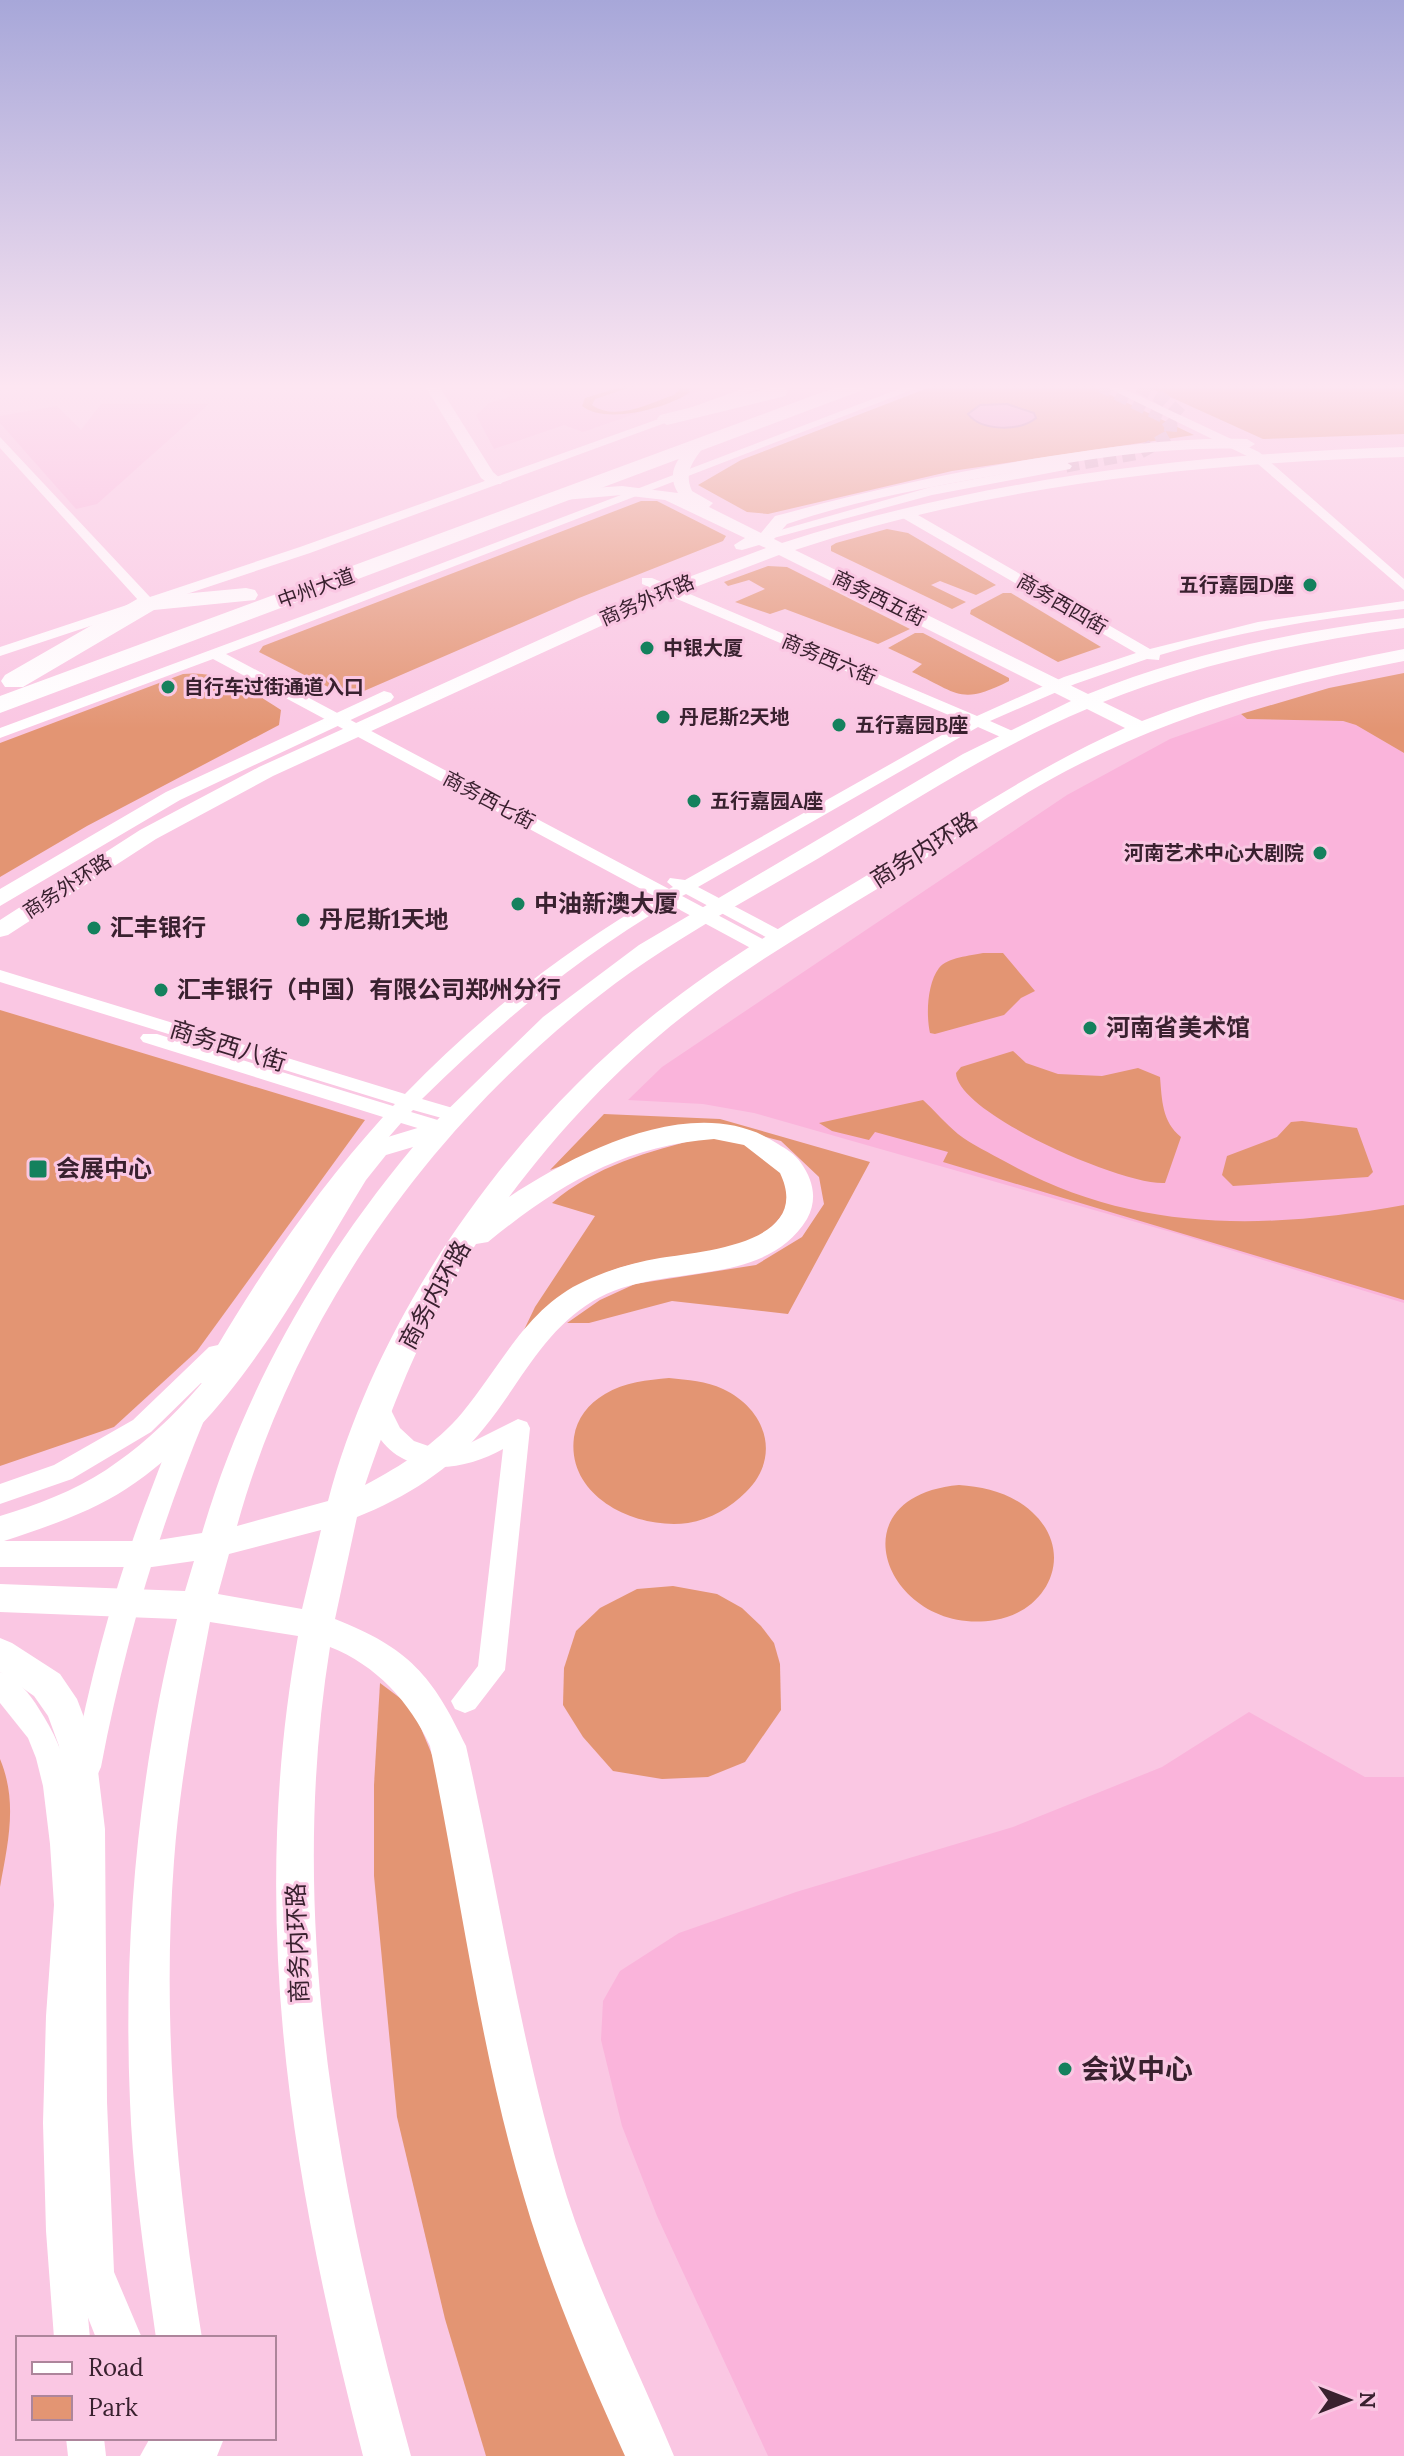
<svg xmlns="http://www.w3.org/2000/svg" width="1404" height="2456" viewBox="0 0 1404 2456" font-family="Lora,'Noto Sans SC',serif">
<rect width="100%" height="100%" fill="#fac7e3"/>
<g fill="#fab4db">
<polygon points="506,386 690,386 703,390 583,432 564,425 494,449 476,415 489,403 512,396 501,391"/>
<polygon points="101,404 209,404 97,504 76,509 0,423 0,416 57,406 81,430"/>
<polygon points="1241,714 1247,719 1343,721 1356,725 1404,753 1404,1303 1178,1234 754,1113 703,1104 628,1100 662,1067 1067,795 1170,739"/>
<polygon points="1249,1712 1365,1777 1404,1777 1404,2456 768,2456 657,2216 622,2126 601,2040 603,2001 620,1971 679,1933 796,1892 1013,1827 1162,1767"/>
</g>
<g fill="#e39573">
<path d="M624,386H634L595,399L592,405C616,422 650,403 674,395L679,390L675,386H687L690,392C669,408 605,425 582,406L585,398Z"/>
<polygon points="933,386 1092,386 1194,435 952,471 768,514 747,512 698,485 741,460"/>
<polygon points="1146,386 1404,386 1404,434 1263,439"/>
<polygon points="641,501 657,501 726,536 723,541 579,598 364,691 334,690 259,652 263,646"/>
<polygon points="887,529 908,533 996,585 976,595 940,581 931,585 966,602 952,609 831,551 831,546 836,543"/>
<polygon points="768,566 787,567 910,629 878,644 785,609 770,614 735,602 765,589 749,580 728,586 724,582"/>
<polygon points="1003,593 1011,593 1101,647 1058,662 970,614 971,610"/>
<path d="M915,633H923L1009,678V681C960,706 958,693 912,672L922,664L888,648Z"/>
<polygon points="1404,673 1404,753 1356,725 1343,721 1247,719 1241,714 1329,688"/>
<path d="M183,674C223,670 249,690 281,710L279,725L87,826L0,877V743Z"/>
<path d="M983,953H1003L1035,991L1021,998L1004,1015L935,1034L930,1033C926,1015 927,984 939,968C948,957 970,956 983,953Z"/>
<polygon points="0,1010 365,1120 197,1351 114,1427 0,1466"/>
<path d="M1013,1051L1026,1063L1058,1074L1102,1076L1138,1068L1160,1077C1162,1100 1162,1122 1181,1137L1165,1183C1126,1186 958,1115 956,1073L961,1067Z"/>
<path d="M923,1100C935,1111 946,1124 958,1134C972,1145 990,1153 1006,1162C1133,1233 1265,1230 1404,1205V1300L943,1162L948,1152L875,1132L869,1140L832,1131L819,1123Z"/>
<polygon points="604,1114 720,1119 870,1162 788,1314 672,1301 589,1323 567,1323 600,1300 635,1284 756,1265 802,1237 824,1204 819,1177 781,1141 720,1125 671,1126 550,1170"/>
<polygon points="1302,1121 1357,1128 1373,1172 1368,1177 1233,1186 1222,1175 1227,1156 1277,1137 1291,1122"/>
<path d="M702,1138C723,1138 750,1139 766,1155C782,1172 798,1189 784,1212C752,1262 676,1252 626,1266C585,1277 555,1305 523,1332L535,1307L595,1216L552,1203C595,1166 649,1151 702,1138Z"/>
<path d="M669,1378C688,1380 706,1381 723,1389C766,1409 782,1457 746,1492C730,1508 711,1519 688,1523C636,1530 566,1497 574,1437C577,1418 588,1404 605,1394C624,1382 648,1380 669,1378Z"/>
<path d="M959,1485C986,1487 1011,1493 1032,1512C1076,1552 1049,1611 995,1620C889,1638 830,1497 959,1485Z"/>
<polygon points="673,1586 717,1594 742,1608 761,1626 774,1643 780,1664 781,1710 745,1762 708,1777 662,1779 613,1771 583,1737 563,1705 564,1668 576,1631 600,1608 637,1589"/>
<polygon points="380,1683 412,1707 433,1757 627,2456 486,2456 445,2319 397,2117 374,1876 374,1785"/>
<path d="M0,1759C18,1802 8,1843 0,1887Z"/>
</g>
<path fill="#e594c3" stroke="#b17297" stroke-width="2" d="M1007,404L1034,413L1036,418C1020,432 981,431 968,414L980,405Z"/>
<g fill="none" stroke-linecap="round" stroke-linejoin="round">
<g stroke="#d3a6bf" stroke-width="13" stroke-dasharray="13 6" stroke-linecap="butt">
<polyline points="1139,386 1164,400 1181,415"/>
<polyline points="1066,466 1139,453 1170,436 1171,425 1164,417 1101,386"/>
</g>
<g fill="#fff" fill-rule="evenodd">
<polygon points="751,386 766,386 310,553 0,656 0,647 139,601 0,448 0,437 150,597 300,547"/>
<path d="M907,386H922L226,654L669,889L673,887L667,882L670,878L685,880L965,722L642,584V578H652L977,716L1064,677L1136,653L901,517V511H911L1150,649L1258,622L1404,601V609C1322,618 1239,631 1160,655L1159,660L1147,659L1075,684L990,721L1017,733V739H1005L978,727L698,887L787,934L790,938L787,942H775L686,894L682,896L772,944L774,948L772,952H758L669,904C577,958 498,1024 422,1099L463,1111L466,1116L456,1122L413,1110L411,1112L451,1124L454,1129L444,1136L401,1123C330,1203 272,1292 218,1385L210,1388L201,1383L151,1432L72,1479L0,1504V1484L54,1465L133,1420L209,1347L218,1345C266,1264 320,1187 383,1117L143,1042L140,1038L143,1034H157L393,1106L395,1104L0,982V970L405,1094C479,1017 564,951 656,897L213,659L0,738V728L319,610Z"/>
<polygon points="1104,386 1118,386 1259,452 1404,579 1404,590 1251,458"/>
<polygon points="1066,462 1072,466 1070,469 932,495 770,539 763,535 931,487"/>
<path d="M377,1397L386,1400L400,1428L414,1441L437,1449L466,1445L518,1419L527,1422L530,1428L505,1670L475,1709L465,1713L455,1709L451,1701L478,1666L503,1449C466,1470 411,1479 381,1440C374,1430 370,1417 365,1406L368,1400Z"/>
<path d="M193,1409L202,1412L205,1418C158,1531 124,1646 101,1767L97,1776L87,1780L77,1776L73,1767C91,1673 116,1580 151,1490C161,1464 171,1436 184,1412Z"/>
<path d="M0,1672C17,1678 30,1694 39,1709C92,1788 83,1890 79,1980C77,2026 76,2073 77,2120C77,2193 83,2265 90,2338H54L46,2231L43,2123L46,2016L54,1905L50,1844L43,1786L36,1758L28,1738L0,1703Z"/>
<polygon points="66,2438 104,2438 106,2456 68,2456"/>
</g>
<g fill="#fff" fill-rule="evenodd">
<polygon points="425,386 439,386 493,472 503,481 501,484 489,484 481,478"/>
<path d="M698,439L706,444C694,460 683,471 692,491L713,503L709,507L761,533L775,516L787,513C874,489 962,470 1051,456C1116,446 1181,437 1247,439L1255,444L1247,449C1169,446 1092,458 1015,472C938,485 860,499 787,524L774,539L782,543C983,478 1194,454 1404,447V457C1198,463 992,485 795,550L1088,694C1189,653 1296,631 1404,618V628C1301,642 1200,663 1103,702L1142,721C1227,688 1314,666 1404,649V661C1287,683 1173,715 1066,771C1007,802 945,847 887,883C823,922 759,959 699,1004C626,1058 563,1125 509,1197C579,1151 698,1090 778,1144C786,1149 795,1154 801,1163C813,1180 818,1199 807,1219C763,1291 658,1261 593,1301C543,1331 520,1384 484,1428C452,1469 405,1498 357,1517L335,1619C409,1648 433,1676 466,1746C500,1896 521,2050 567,2197C596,2287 638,2369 674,2456H625C587,2372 550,2286 524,2197C480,2050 461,1896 430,1746C410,1702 376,1665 330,1647C286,1922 338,2191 411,2456H363C292,2181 247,1919 298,1636L210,1622C195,1701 180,1780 174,1861C162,2022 176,2179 202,2338H156C145,2260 133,2181 130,2102C123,1940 138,1776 177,1619L0,1612V1584L185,1591L194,1561L152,1567H0V1516C36,1505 74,1491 106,1470C215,1398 278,1275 346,1168L368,1143L434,1123L543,1017L639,945L963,754L1071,701L779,555L638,609L273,776L156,839L8,935L0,937V920L140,830L259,767L625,601L766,548L759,545L742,550L736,549L734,545L745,538L665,500L622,495L564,500L556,495L564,490L622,486L678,493C665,472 679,457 693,441ZM1087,709L1125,728C1042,765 967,815 889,862C810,910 729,955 656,1013C507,1132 377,1315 328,1501L237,1526C298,1305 445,1105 631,972C691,930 756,895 819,858C907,805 992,749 1087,709ZM714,1139L744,1145L780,1173C814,1244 702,1251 660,1258C635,1262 608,1270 585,1281C527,1307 501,1366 462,1413C436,1444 401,1466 365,1485C394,1400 426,1319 476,1244L488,1242C558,1185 623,1146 714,1139ZM413,1147C318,1261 244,1390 202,1533L152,1541H4C46,1527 89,1513 126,1489C236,1417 299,1288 366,1180L386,1155ZM321,1530L302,1609L218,1594L229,1554Z"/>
<polygon points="384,691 391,693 394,697 391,701 180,800 0,906 0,889 166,792"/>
<polygon points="0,1638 12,1643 60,1674 77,1699 95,1746 105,1829 107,2102 114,2272 142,2338 96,2338 70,2272 65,2102 67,1829 59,1746 48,1716 34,1696 0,1672"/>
<polygon points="150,2438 222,2438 223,2441 217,2456 140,2456"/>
</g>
<g fill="#fff" fill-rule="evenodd">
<polygon points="778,386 785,388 788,392 785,396 667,425 657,419 660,415"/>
<polygon points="839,386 866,386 863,390 0,713 0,696"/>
<polygon points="246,588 255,590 258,595 255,600 154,610 23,687 5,687 1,681 5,675 139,598"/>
</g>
</g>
<linearGradient id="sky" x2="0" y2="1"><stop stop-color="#a7a7d9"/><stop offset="0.53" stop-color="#fde6f2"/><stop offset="1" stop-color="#fde6f2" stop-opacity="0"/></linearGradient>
<rect width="1404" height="729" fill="url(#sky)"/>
<g fill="#14815d" stroke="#fac7e3" stroke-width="3">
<circle cx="1310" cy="585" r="8"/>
<circle cx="647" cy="648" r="8"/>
<circle cx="168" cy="687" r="8"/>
<circle cx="663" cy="717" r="8"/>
<circle cx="839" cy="725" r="8"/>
<circle cx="694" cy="801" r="8"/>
<circle cx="1320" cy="853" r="8"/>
<circle cx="518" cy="904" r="8"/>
<circle cx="303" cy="920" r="8"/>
<circle cx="94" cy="928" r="8"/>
<circle cx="161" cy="990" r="8"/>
<circle cx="1090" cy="1028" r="8"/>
<rect x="28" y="1159" width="20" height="20" rx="4"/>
<circle cx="1065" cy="2069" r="8"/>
</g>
<g text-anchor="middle" stroke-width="6" stroke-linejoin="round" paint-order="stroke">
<g font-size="20" font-weight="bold" fill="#39212f" stroke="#fac7e3" text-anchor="start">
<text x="1294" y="592" text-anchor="end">五行嘉园D座</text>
<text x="663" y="655">中银大厦</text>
<text x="184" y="694">自行车过街通道入口</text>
<text x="679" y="724">丹尼斯2天地</text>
<text x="855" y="732">五行嘉园B座</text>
<text x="710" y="808">五行嘉园A座</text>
<text x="1304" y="860" text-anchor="end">河南艺术中心大剧院</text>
</g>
<g font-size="20" fill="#39212f" stroke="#fac7e3">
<text transform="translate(316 588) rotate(-20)" y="7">中州大道</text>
<text transform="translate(879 598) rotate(26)" y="7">商务西五街</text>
<text transform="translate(647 600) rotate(-23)" y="7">商务外环路</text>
<text transform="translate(1062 604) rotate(30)" y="7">商务西四街</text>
<text transform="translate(829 659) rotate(23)" y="7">商务西六街</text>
<text transform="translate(489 800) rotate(28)" y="7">商务西七街</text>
<text transform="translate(67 886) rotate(-33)" y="7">商务外环路</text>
</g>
<g font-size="24" fill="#39212f" stroke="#fac7e3">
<text transform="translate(924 850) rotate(-32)" y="8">商务内环路</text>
<text transform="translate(228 1046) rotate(17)" y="8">商务西八街</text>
<text transform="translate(435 1295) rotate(-61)" y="8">商务内环路</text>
<text transform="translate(298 1943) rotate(-92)" y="8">商务内环路</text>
</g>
<g font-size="24" font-weight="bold" fill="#39212f" stroke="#fac7e3" text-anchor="start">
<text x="534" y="912">中油新澳大厦</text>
<text x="319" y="928">丹尼斯1天地</text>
<text x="110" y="936">汇丰银行</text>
<text x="177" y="998">汇丰银行（中国）有限公司郑州分行</text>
<text x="1106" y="1036">河南省美术馆</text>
<text x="56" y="1177">会展中心</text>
</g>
<g font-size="28" font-weight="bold" fill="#39212f" stroke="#fac7e3" text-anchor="start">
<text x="1081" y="2079">会议中心</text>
</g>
</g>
<rect x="16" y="2336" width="260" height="104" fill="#fac7e3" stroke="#ad859b" stroke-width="2"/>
<rect x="32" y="2362" width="40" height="12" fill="#ffffff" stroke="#ad859b" stroke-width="2"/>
<text x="88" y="2376" font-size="24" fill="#39212f">Road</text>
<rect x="32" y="2396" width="40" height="24" fill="#e39573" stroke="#ad859b" stroke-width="2"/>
<text x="88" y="2416" font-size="24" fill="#39212f">Park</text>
<g transform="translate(1348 2400) rotate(90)" stroke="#fac7e3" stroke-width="6" paint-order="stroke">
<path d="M0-6L14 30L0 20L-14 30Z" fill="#39212f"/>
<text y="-12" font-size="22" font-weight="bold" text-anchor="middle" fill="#39212f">N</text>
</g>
</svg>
